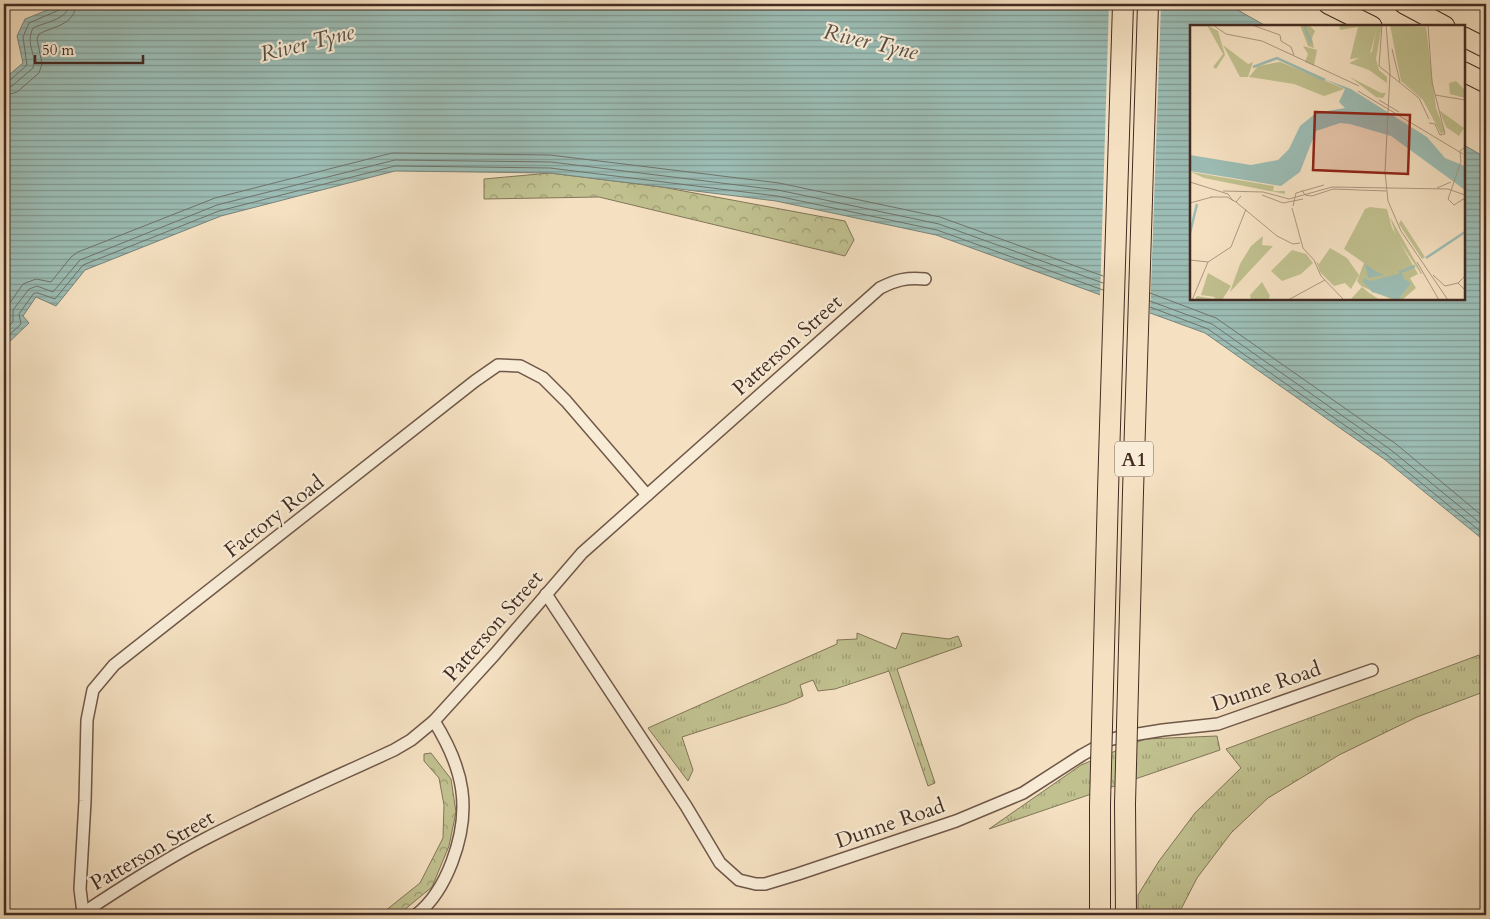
<svg xmlns="http://www.w3.org/2000/svg" width="1490" height="919" viewBox="0 0 1490 919" font-family="Cardo,serif">
<defs>
<pattern id="grass-tufts" width="24" height="20" patternUnits="userSpaceOnUse" patternTransform="scale(1.25)"><rect width="24" height="20" fill="#c1c190"/><path d="M3 7l-1-3M5 7V3M7 7l1-3M15 17l-1-3M17 17v-4M19 17l1-3" fill="none" stroke="#9e9d75"/></pattern>
<pattern id="forest-crowns" width="20" height="18" patternUnits="userSpaceOnUse" patternTransform="scale(1.25)"><rect width="20" height="18" fill="#c1c190"/><path d="M2 6a3 3 0 1 1 6 0M12 15a3 3 0 1 1 6 0" fill="none" stroke="#9e9d75"/></pattern>
<pattern id="water-rules" width="6" height="5" patternUnits="userSpaceOnUse" patternTransform="scale(1.25)"><rect width="6" height="5" fill="#9cbdb5"/><path d="M0 2.5h6" fill="none" stroke="#819a93"/></pattern>
</defs>
<rect width="100%" height="100%" fill="#f5e1c2"/>
<filter id="stains"><feTurbulence type="fractalNoise" baseFrequency=".004" numOctaves="4"/><feColorMatrix values="0 0 0 0 .2 0 0 0 0 .09 0 0 0 0 .02 0 0 0 .5 -.17"/></filter>
<radialGradient id="worn" r=".72"><stop offset=".6" stop-color="#630" stop-opacity="0"/><stop offset="1" stop-color="#630" stop-opacity=".3"/></radialGradient>
<g fill="url(#grass-tufts)" stroke="#827658">
<polygon points="857,633 896,649 902,633 949,639 958,636 962,646 897,669 935,783 928,786 889,671 835,689 818,691 813,680 800,685 803,696 787,703 682,737 693,770 688,781 648,728 837,644 837,640 857,639"/>
<polygon points="1479,655 1486,676 1486,691 1417,717 1339,755 1268,798 1231,833 1197,878 1178,915 1138,915 1138,895 1159,861 1195,813 1241,768 1226,749"/>
<polygon points="1217,736 1220,750 989,829 1081,765 1145,739"/>
</g>
<g fill="url(#forest-crowns)" stroke="#827658">
<polygon points="550,173 662,187 845,221 854,240 845,256 599,197 484,199 484,179"/>
<polygon points="431,753 451,779 456,812 449,846 432,887 398,915 380,915 420,883 443,838 444,805 439,778 424,761 424,754"/>
</g>
<polygon fill="url(#water-rules)" stroke="#79837a" points="63,4 1227,4 1266,26 1191,26 1191,299 1464,299 1464,145 1486,158 1486,542 1384,459 1205,333 936,235 776,201 550,173 395,171 221,216 85,270 56,306 36,297 23,316 29,323 4,347 4,79 23,63 17,36 25,19"/>
<polygon fill="#f5e1c2" points="1109,4 1161,4 1150,315 1100,297"/>
<g fill="none" stroke-linecap="round" stroke-linejoin="round">
<g stroke="#70746b" stroke-width="1">
<polyline points="4,82 9,81 27,65 23,37 29,23 59,10 62,4"/>
<path d="M4,89L12,86L33,68C37,53 25,45 33,28C45,22 68,20 69,4"/>
<path d="M4,96L17,92L39,73L42,64L37,39L39,34C54,26 75,25 76,4"/>
<polyline points="1150,293 1216,318 1396,444 1486,519"/>
<polyline points="1150,301 1212,324 1391,450 1486,528"/>
<polyline points="1150,307 1208,329 1387,455 1486,536"/>
<polyline points="4,321 7,307 23,284 36,279 51,282 71,257 78,252 215,198 392,153 550,155 779,183 940,217 1103,276"/>
<polyline points="4,331 13,322 13,310 29,289 37,286 53,292 80,260 217,205 395,160 551,162 778,190 939,224 1103,283"/>
<polyline points="4,340 21,324 19,314 34,293 38,293 55,299 83,265 219,211 395,166 550,168 777,196 937,230 1103,290"/>
</g>
<defs>
<g id="minor">
<polyline points="546,594 686,806 720,863 739,880 756,884 765,884 798,874 956,821 1023,793 1082,755 1109,740 1120,737 1163,730 1218,724 1372,670"/>
<polyline points="83,913 80,889 85,801 87,720 93,690 114,665 475,381 498,365 520,366 543,378 566,401 647,495"/>
<path d="M80,915C119,889 159,863 201,841C264,808 329,780 394,750L411,740L434,721L495,654L582,553L880,288C896,280 907,277 925,279"/>
<path d="M416,915C433,902 444,883 452,862C472,809 464,769 434,721"/>
</g>
<g id="primary">
<polyline points="1328,4 1372,26"/>
<polyline points="1404,4 1445,26"/>
<polyline points="1464,37 1486,48"/>
<polyline points="1464,72 1486,83"/>
</g>
</defs>
<use href="#minor" stroke="#705849" stroke-width="14"/>
<use href="#primary" stroke="#442b21" stroke-width="21"/>
<use href="#minor" stroke="#f8ecd7" stroke-width="11"/>
<use href="#primary" stroke="#f5e1c2" stroke-width="19"/>
<defs>
<g id="trunk-bridge">
<polyline points="1100,915 1100,805 1108,491 1123,4"/>
<polyline points="1126,915 1125,804 1133,492 1148,4"/>
</g>
</defs>
<use href="#trunk-bridge" stroke="#442b21" stroke-width="22" stroke-linecap="butt"/>
<use href="#trunk-bridge" stroke="#f5e1c2" stroke-width="20"/>
</g>
<g text-anchor="middle" stroke-width="4.5" stroke-linejoin="round" paint-order="stroke">
<rect fill="#f8ecd7" stroke="#7a6558" stroke-width="1" x="1115" y="441.5" width="38" height="35" rx="4"/>
<g font-size="20" font-weight="bold" fill="#442b21">
<text x="1134" y="466">A1</text>
</g>
<g font-size="21" fill="#442b21" stroke="#f8ecd7">
<text transform="translate(787 345) rotate(-42)" y="7">Patterson Street</text>
<text transform="translate(274 516) rotate(-38)" y="7">Factory Road</text>
<text transform="translate(493 626) rotate(-49)" y="7">Patterson Street</text>
<text transform="translate(1266 686) rotate(-19)" y="7">Dunne Road</text>
<text transform="translate(890 823) rotate(-19)" y="7">Dunne Road</text>
<text transform="translate(152 850) rotate(-30)" y="7">Patterson Street</text>
</g>
<g font-size="22" font-style="italic" fill="#5a5046" stroke="#f8ecd7">
<text transform="translate(871 41) rotate(13)" y="8">River Tyne</text>
<text transform="translate(307 42) rotate(-14)" y="8">River Tyne</text>
</g>
</g>
<g transform="translate(1190 25)">
<rect width="275" height="275" fill="#f5e1c2"/>
<path d="M33,20L58,39L63,37L58,52H50ZM90,37L120,49L154,64L134,71L104,59L59,52L68,41ZM266,56L275,65V73L260,69L259,58ZM249,85L274,103L269,111L256,102ZM1,147L84,161L83,166H95V169L14,153ZM140,223L157,233L169,250L161,264L155,258L144,261L130,247L126,236L129,239ZM172,262L178,267L190,275H160Z" fill="#c1c190"/>
<path d="M17,0L28,6L35,30L26,44L23,42L33,29ZM110,0H119L125,6L122,13L124,23L118,21ZM192,0L186,34L189,45L197,52V58L179,45L159,38L182,27L187,1ZM113,21L127,25L124,41L115,37L118,29ZM160,52L191,68H196L193,73L186,72ZM200,192L232,248L231,249L206,211ZM211,195L235,232L232,234L209,199ZM73,211L72,220L83,221L40,267L50,239L61,221Z" fill="#c1c190"/>
<path d="M102,225L116,229L123,238L111,249L92,256L81,246Z" fill="#c1c190"/>
<path d="M149,0H188L179,32L160,34L168,2L150,5ZM200,0L236,2L246,83L255,107L251,109L233,75L211,56ZM180,182L197,184L202,203L228,249L220,253L226,263L212,275H203L171,261L167,256L174,238L154,224L175,184ZM143,226L157,239L146,248L134,233ZM150 249a7 7 0 1 1 14 0a7 7 0 1 1-14 0ZM18,248L41,261L32,275L5,274L7,271L24,274L25,272L11,270ZM72,257L80,271L78,275H61L60,270Z" fill="#c1c190"/>
<path d="M134,54L161,64L237,112L255,133L275,141V165L201,111L160,99L150,98L126,106L110,147L91,161L0,146V130L61,140L88,135L99,124L110,101L126,88L155,83L149,77L155,64ZM175,239L187,247L194,250L178,253ZM212,248L214,254L221,258L208,275L182,267L173,257L174,253L180,256Z" fill="#9cbdb5"/>
<path fill="none" stroke="#9cbdb5" stroke-width="2.5" d="M114,0L121,18M63,42L87,33L135,55M0,208L7,179M236,233L275,207M211,249L210,247L225,241"/>
<path fill="none" stroke="#ae9882" stroke-width="1" d="M23,0L36,9L72,16L169,61M62,0L90,10L91,16L101,22L104,30M192,0L189,41L229,73L239,94M196,0L200,48L195,147L198,176L211,206L258,275M238,0L242,57L255,109L250,110L245,99L239,98M202,24L210,57M168,66L273,129M245,70L275,75M189,75L209,87M275,122L270,126L271,137L258,174L264,180L275,173M0,157L38,169L43,176M247,163L261,157M112,165L115,170L122,171L143,164L196,166M33,166L73,167L99,174L142,162L258,164L275,170M72,170L93,178L113,174M21,172H37L46,177L51,171M46,177L87,211L103,219L110,218M0,178L22,172M103,181L106,168L134,160M102,183L113,223L124,235L131,251L154,275M0,235L18,237M227,237L249,275M243,250L255,261L268,258M275,251L268,258L275,265M2,275L18,237L41,222L56,184M98,275L135,255"/>
<path fill="#8f2418" fill-opacity="0.15" stroke="#8f2418" stroke-width="2.5" d="M125,87L220,90L218,149L123,145Z"/>
<rect width="275" height="275" fill="none" stroke="#442b21" stroke-width="2.5"/>
</g>
<rect width="1490" height="919" fill="none" stroke="#f5e1c2" stroke-width="20"/>
<rect x="5" y="5" width="1480" height="909" fill="none" stroke="#442b21" stroke-width="2.5"/>
<rect x="10" y="10" width="1470" height="899" fill="none" stroke="#442b21"/>
<path d="M35 55v8h108v-8" fill="none" stroke="#442b21" stroke-width="2.5"/>
<text x="42" y="55" font-size="15" fill="#442b21" stroke="#f8ecd7" stroke-width="4" paint-order="stroke">50 m</text>
<rect width="100%" height="100%" filter="url(#stains)"/>
<rect width="100%" height="100%" fill="url(#worn)"/>
</svg>
